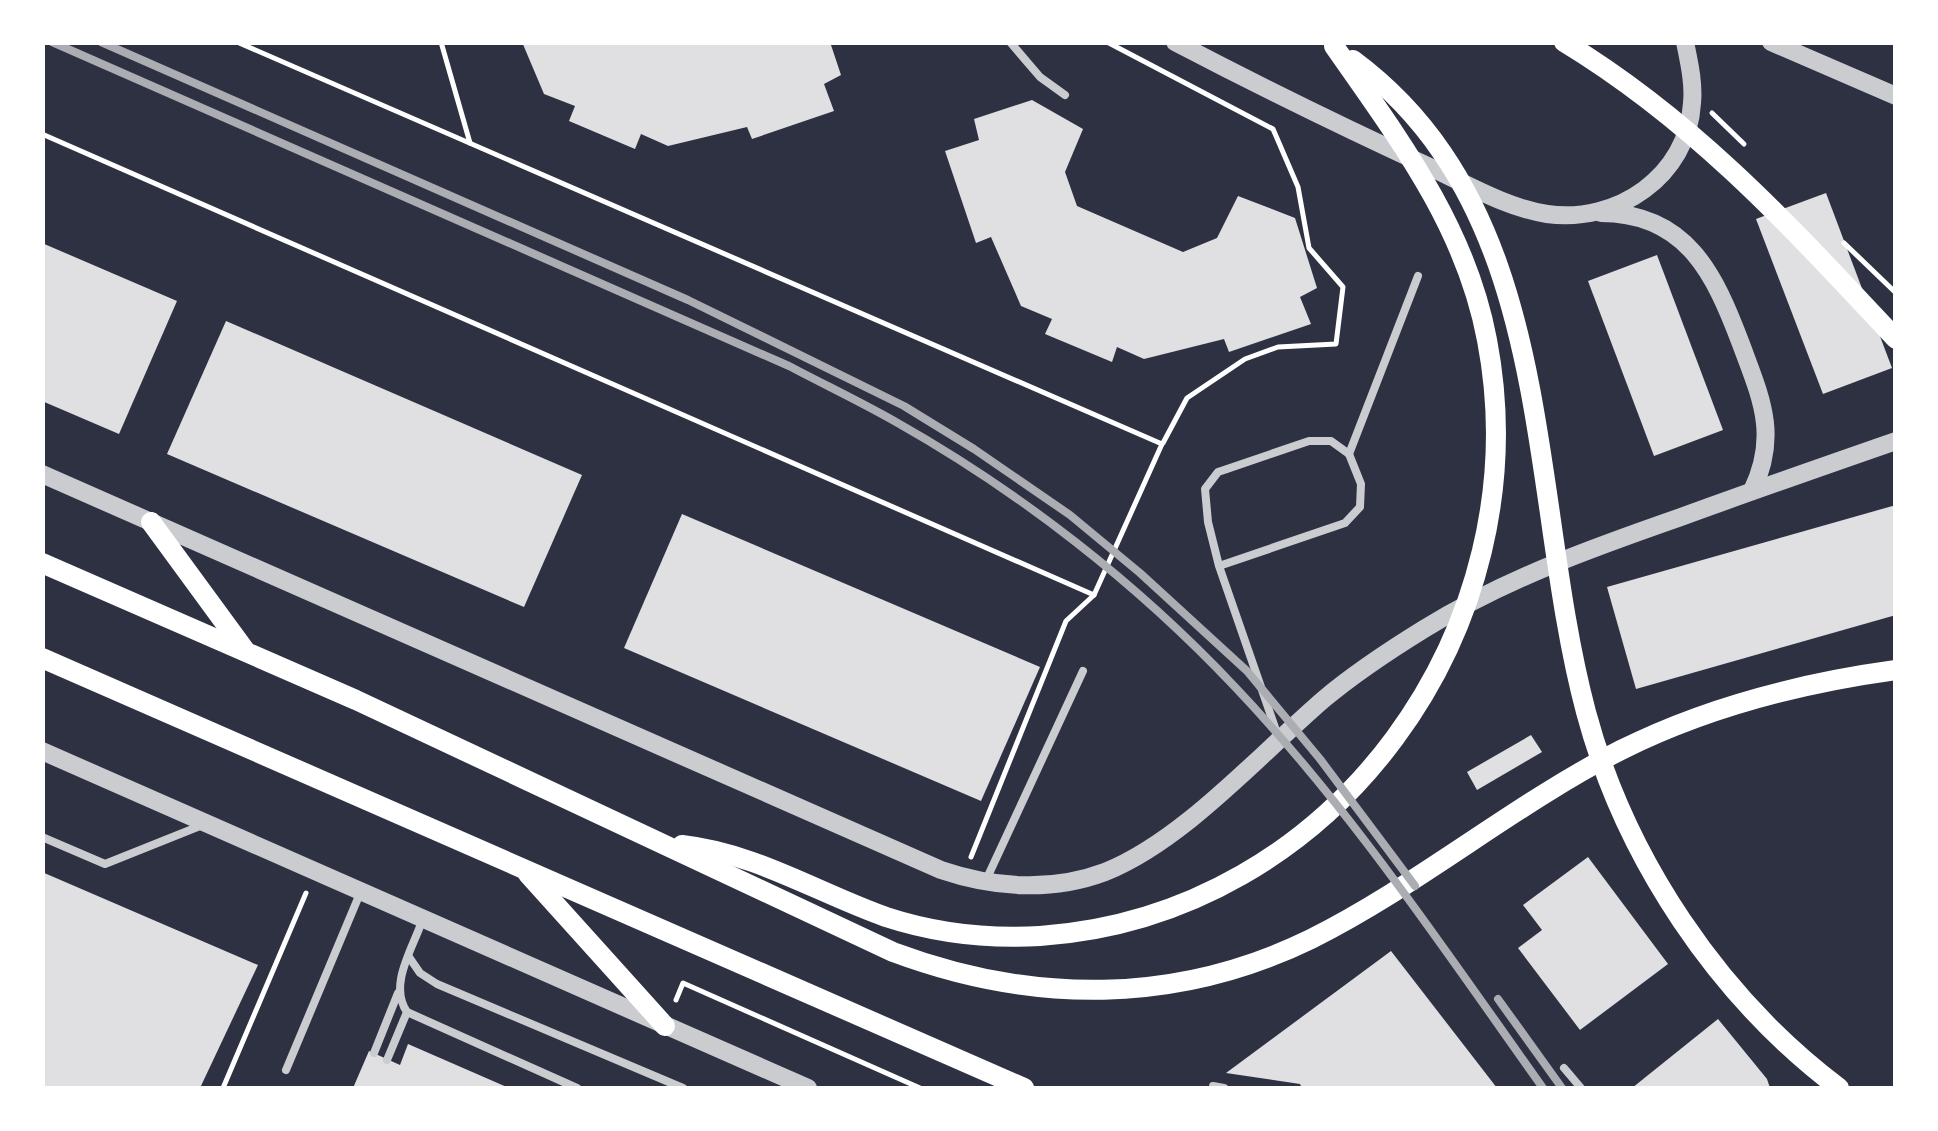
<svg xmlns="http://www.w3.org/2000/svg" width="1938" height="1131" viewBox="0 0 1938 1131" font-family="'Fira Sans',sans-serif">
<rect width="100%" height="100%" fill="#2d3142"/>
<g fill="#e0e0e3">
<polygon points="522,42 830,42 841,75 824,84 834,111 752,139 747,127 668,146 641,134 635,149 569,121 575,106 544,94"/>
<polygon points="1032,100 1083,129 1065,172 1077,206 1183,252 1217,238 1238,196 1295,218 1317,288 1300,297 1311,324 1229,352 1224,339 1144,359 1117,347 1112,362 1045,334 1052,319 1021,306 991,237 976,243 945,151 979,140 974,119"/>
<polygon points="1826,193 1892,368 1823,394 1756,219"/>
<polygon points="42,243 177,301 119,434 42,401"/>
<polygon points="1657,255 1723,430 1654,456 1588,281"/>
<polygon points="226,321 582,475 524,607 167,454"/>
<polygon points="1896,505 1896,615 1636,689 1607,587"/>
<polygon points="682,514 1040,667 981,801 624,648"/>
<polygon points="1531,735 1542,752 1477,790 1467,772"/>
<polygon points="1588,857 1668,964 1580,1030 1518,948 1542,930 1523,905"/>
<polygon points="42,872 258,965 200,1088 42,1088"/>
<polygon points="1391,951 1497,1088 1302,1088 1300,1084 1226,1073"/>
<polygon points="1718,1019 1767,1079 1770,1088 1632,1088"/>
<polygon points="408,1044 509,1088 353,1088 369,1051 400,1065"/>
</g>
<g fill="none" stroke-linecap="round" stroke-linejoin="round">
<g stroke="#fff" stroke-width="5">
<polyline points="441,42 470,143"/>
<polyline points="1107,42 1273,129 1298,187 1309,248 1343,287 1336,344 1278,347 1245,359 1187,398 1163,443"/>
<polyline points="1712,113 1744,144"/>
<polyline points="42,134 1094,595 1162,444 237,42"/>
<polyline points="1844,243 1896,293"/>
<polyline points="971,857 1066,621 1094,595"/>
<polyline points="676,1000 683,983 920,1088"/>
<polyline points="223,1088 306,893"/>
</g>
<g stroke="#caccd0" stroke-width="8">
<polyline points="1010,42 1040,77 1065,95"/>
<polyline points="1349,454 1418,276"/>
<polyline points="1219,566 1345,523 1360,507 1361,484 1349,454 1331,441 1309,441 1227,469 1218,472 1205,489 1208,522 1219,566 1279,739"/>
<polyline points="42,837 105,864 200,826"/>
<polyline points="987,878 1083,671"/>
<path d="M422,921C413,948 388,985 407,1012L577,1088"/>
<polyline points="409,957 420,973 437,984 683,1088"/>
<polyline points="374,1053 398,993"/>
<polyline points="387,1060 407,1012"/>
<polyline points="1564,1068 1581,1088"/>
<polyline points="286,1070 361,891"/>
<polyline points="1213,1086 1224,1088"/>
</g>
<g stroke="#caccd0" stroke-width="18">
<path d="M1175,42C1261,87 1347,129 1434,169C1470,186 1508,208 1547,214C1617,224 1688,176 1692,103C1694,83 1689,62 1685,42"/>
<polyline points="1771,42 1896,96"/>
<path d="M1601,213C1687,213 1715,275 1741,344C1761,398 1779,435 1752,491"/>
<path d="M42,474L941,870C994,888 1052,892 1105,872C1183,841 1260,754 1324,699C1355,673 1390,650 1424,629C1505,579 1592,548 1681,517C1752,491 1824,466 1896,441"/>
<polyline points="42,751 808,1088"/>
</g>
<g stroke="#fff" stroke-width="20">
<path d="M1564,42C1696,122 1792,228 1896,339"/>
<path d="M1353,60C1558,212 1527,491 1586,712C1625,858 1718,997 1839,1088"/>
<polyline points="151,522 244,649"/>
<path d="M42,563L356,700L893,952C1032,1004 1176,1005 1311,939C1419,885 1513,805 1621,750C1707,707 1801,683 1896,670"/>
<polyline points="42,658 1024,1088"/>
<path d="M682,845C755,853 818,893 886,917C935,933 989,939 1040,936C1335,916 1542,627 1487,340C1466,227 1399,139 1334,46"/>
<polyline points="528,874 665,1026"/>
</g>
<g stroke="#abadb3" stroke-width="8">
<path d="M52,42L789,366C825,385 861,402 896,422C1020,492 1137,583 1235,687C1351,809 1446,952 1543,1088"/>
<polyline points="101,42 688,300 904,406 974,449 1070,515 1140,573 1247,671 1320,759 1415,886"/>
<polyline points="1498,999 1562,1088"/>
</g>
</g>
<rect width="1938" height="1131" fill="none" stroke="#ffffff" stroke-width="90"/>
</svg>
